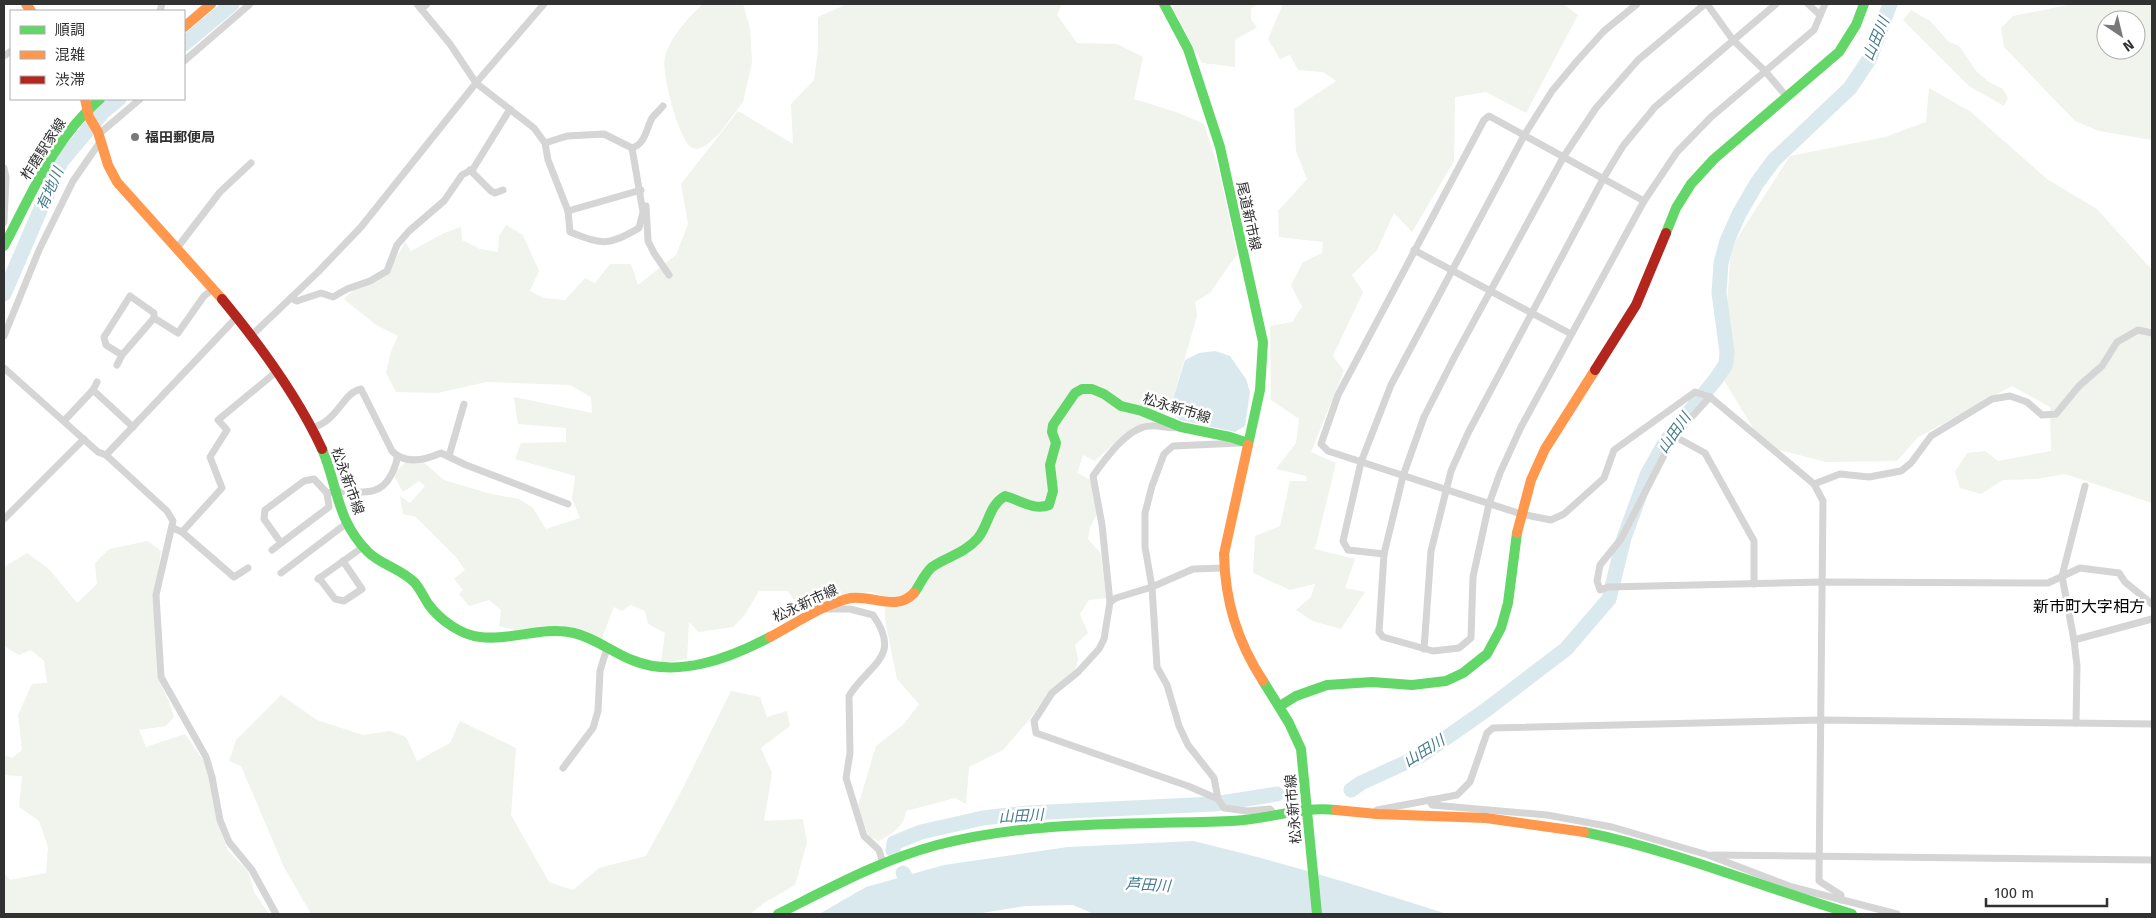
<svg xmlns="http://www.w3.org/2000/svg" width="2156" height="918" viewBox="0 0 2156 918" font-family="'Fira Sans','Noto Sans JP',sans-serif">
<rect width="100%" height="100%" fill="#fff"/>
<g fill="#f1f3ed" fill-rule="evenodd">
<path d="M703,4H743L750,28L752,63L743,102L719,134L705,146L697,149C694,148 691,148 690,146C678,136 661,72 665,57C670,37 688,18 703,4Z"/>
<path d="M847,4H1062L1057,15L1077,43L1117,44L1143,57L1134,99L1179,113L1204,124L1218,167L1237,254L1210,293L1195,302L1197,316L1169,412L1124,434L1095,461L1083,455L1077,473L1091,480L1098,512L1090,527L1088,539L1101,554L1106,598L1089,600L1080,614L1088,633L1075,645L1078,659L1075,672L1046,696L1029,720L1003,750L969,767L966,804L955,798L906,811C904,827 892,834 879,841L869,837L858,806L876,746L904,724L919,704L897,679L885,620V607L896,602L872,592L837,595L802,613L788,591H759L744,616L733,627L699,632L689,622L687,659L661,663L665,633L648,624L645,611L631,605L621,611L614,607L601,640L571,627H551L518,631L499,626L501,610L489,600L469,606L459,594L463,590L454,579L465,570L456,557L416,517L403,514L400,496L410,503L425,486L419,481L403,492L393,474L405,463L422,461L444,480L491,494L519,499L533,508L546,529L580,518L572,499L575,476L515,459L521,443L566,442V428L518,424L514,397L592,413L591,397L570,385L486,382L438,393L396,392L386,373L390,354L398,336L376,325L344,299L355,289L386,276L405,242L411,251L444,233L461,227L462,240L480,249L498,252L499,236L506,225L523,235L539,271L530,291L543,298L565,300L585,278L595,283L610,264H631L638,285L676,255L688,224L681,184L738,111L793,144L791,104L814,80L818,51V17Z"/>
<polygon points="1171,4 1259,4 1251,8 1251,20 1257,27 1235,40 1235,67 1202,63"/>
<polygon points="1283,4 1563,4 1578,15 1526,113 1486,92 1455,97 1454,161 1412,232 1394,213 1377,250 1352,275 1363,292 1333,356 1344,371 1311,452 1336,463 1315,549 1355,559 1345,588 1365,592 1341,629 1313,621 1296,610 1311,597 1315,584 1290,590 1253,573 1255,536 1280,526 1290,481 1307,481 1306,476 1276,469 1296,443 1299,419 1271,400 1270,326 1292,322 1302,307 1291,285 1303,262 1322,253 1323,242 1279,237 1278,211 1307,179 1296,151 1294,109 1336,81 1323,72 1298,70 1290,55 1280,59 1268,39"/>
<path d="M2073,4H2152V140L2099,131L2075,121L2004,47L2001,28L2013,16ZM2106,20H2136V50H2106Z"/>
<polygon points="1911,10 1930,21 1949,42 1959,46 1977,72 1989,82 2003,89 2008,98 2004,106 1969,86 1903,20"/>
<polygon points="1929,88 1971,112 2047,179 2097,209 2152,270 2152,503 2065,474 2037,479 2003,480 1981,494 1960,488 1955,472 1967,453 1985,451 1998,461 2051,451 2050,407 2012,386 1917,438 1897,461 1826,462 1764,446 1722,377 1731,248 1790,156 1885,137 1926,122"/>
<polygon points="148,541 161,551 154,599 157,676 169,702 174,717 166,726 139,730 146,747 185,734 203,760 214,789 219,826 228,851 248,871 254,892 269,914 4,914 4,873 10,880 46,873 48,847 39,821 19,807 22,776 4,775 4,755 12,758 22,750 18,715 32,684 47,683 44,661 31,650 19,655 4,646 4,567 27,553 49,569 77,603 97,584 95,563 109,549"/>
<polygon points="731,691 760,697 767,717 787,711 790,726 761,748 772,773 764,821 803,819 807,843 795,885 764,903 750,914 311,914 284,867 241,766 229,761 236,740 281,695 317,720 363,735 390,731 406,737 417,761 450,743 460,721 516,748 511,815 549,882 573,890 599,868 646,856 682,790"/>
</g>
<g fill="#dae9ee">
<polygon points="1215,351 1230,356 1246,379 1250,392 1245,426 1235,432 1180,420 1169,412 1185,360 1199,353"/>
<path d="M1193,841C1279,861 1363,887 1447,914H1094L1073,905L1025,906L976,914H819L866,887L944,865L1068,847Z"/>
</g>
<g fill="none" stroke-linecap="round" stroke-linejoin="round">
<g stroke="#dae9ee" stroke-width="15">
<polyline points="184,44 232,4"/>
<polyline points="4,294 61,162 103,112 119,99"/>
<polyline points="1351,790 1361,783 1420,756 1486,710 1566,649 1609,599 1624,538 1647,475 1666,441 1716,379 1726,364 1727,352 1719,293 1721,263 1727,241 1739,214 1757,183 1774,160 1850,88 1870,58 1890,4"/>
<polyline points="893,850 894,843 921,832 983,818 1028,813 1214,804 1277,794"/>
<polyline points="903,873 916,893"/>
</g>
<g stroke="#d5d5d5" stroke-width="7">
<path d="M417,4L450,44L476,83L534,128L545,143L567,136L604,134L632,148L643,212L639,228C608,246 603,245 570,232L568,211L548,160L545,143"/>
<polyline points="1705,4 1638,60 1596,108 1564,156 1455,356 1424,417 1403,476 1384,554 1379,632 1383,637 1433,651 1459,648 1471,638 1473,577 1489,504 1500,473 1521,427 1644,201 1677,152 1711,117 1814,30 1825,4"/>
<polyline points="1707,4 1733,40 1765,71 1787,97"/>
<polyline points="1808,4 1820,15"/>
<polyline points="421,9 427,4"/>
<polyline points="160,11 162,4"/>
<polyline points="4,56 11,51"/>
<polyline points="184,61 250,4"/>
<polyline points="99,134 140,99"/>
<path d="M632,148C646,143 646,129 652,118C655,114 660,110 663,106"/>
<polyline points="4,168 6,177 4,222"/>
<polyline points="470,170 491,191 495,193 503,190"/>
<polyline points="1644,201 1489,116 1484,120 1338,395 1321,444 1328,451 1521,514 1551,520 1564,514 1604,478 1614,450 1695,392 1710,397 1814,484 1823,501 1819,881 1841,895 1841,900"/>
<polyline points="646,206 648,241 654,253 669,275"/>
<polyline points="568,211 641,190"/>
<polyline points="177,248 220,192 251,163"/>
<polyline points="1414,250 1571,334"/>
<polyline points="291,298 297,301 321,293 333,297 347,289 370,281 387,271 397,245 409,231 444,201 462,175 473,169 510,109"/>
<polyline points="4,336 39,250 73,181 100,142"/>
<polyline points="250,337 318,272 361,227 476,83 544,4"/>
<polyline points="122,355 106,345 104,337 130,296 154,313 154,318"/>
<polyline points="117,365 122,355 154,318 178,333 204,296 212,290"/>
<polyline points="4,368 98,452 106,455 167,511 173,521 156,595 161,677 206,757 212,777 220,820 229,842 252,870 276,914"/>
<polyline points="93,390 133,427"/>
<polyline points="1710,397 1674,436 1621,539 1600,565 1597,581 1600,590 1608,587 1822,582 2048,583 2080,568 2119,573 2125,582 2152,604"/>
<polyline points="64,421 93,390 97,382"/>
<path d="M311,428C339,421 342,393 361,389L392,451C405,465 425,460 441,453L466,465L568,504"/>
<polyline points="1674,436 1705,453 1754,541 1754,584"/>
<polyline points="1240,443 1173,446 1164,454 1152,486 1145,513 1145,547 1152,587 1157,667 1167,685 1179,726 1188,745 1214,778 1218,799 1224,808 1247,811 1270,809 1275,815"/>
<polyline points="106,455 236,318"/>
<polyline points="449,456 464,404"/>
<polyline points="1814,484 1840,474 1869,477 1901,471 1911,463 1931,436 1992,399 2010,396 2027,402 2042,415 2056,414 2079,386 2102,366 2117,342 2138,330 2152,333"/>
<polyline points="4,519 84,439"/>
<polyline points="173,528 182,532 222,488 210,457 227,430 218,420 276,372"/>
<polyline points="182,532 234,577 248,568"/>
<polyline points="281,543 264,519 265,510 304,481 314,479 327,493"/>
<path d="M272,550L329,507L327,493C351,488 378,502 391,475C394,469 397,464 397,457"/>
<polyline points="1384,554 1348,550 1343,541 1361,462 1391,385 1525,134 1552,91 1577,61 1604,31 1637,4"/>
<polyline points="281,573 347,523"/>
<polyline points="319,578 335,599 344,601 362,589 343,561"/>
<polyline points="318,579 363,547"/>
<path d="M1110,602L1102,525L1093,476C1105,459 1127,428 1149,426C1160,424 1169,430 1180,427"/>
<path d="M827,609H850L873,615C903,658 868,664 849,696L850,753L846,778L864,836L879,850L883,863"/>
<polyline points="2074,640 2152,619"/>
<polyline points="1424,649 1431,551 1451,471 1468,433 1603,179 1623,146 1655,107 1776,4"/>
<polyline points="2076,723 2077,666 2074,640 2062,576 2085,486"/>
<polyline points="563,768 593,728 598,711 600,671 607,648"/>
<polyline points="1218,799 1188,786 1036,733 1034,721 1052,693 1078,672 1099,649 1104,639 1110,602 1116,598 1152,587 1193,569 1223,568"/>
<polyline points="1429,800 1432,805 1547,815 1612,827 1708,855 1792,887 1897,914"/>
<polyline points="1374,814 1377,810 1457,795 1470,782 1487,733 1493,728 1820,720 2152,724"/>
<polyline points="1713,855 2152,860"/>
</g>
<g stroke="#63d668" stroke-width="10">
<polyline points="1164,4 1188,49 1220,147 1263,342 1260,390 1248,445"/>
<polyline points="1666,233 1676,208 1691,184 1714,159 1839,52 1856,25 1864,4"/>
<path d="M4,246C31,195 55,137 100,99"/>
<path d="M322,449C338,486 336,520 368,552C381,565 402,569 415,583C421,590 424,598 429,605C440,620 461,635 480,637C511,641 542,626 574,633C595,638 612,652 632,660C677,679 730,658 770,637"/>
<path d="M914,593C920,585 924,574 932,567C948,556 964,554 978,538C989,524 989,505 1005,496C1020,500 1034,511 1049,505L1053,491L1050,465L1056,443L1052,432L1053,425L1075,393L1082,389H1092L1104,394L1121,406L1142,411L1181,427L1230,437L1248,443"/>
<polyline points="1263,681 1289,723 1301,749 1317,914"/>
<polyline points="1280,706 1296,696 1327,685 1372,682 1412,685 1446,681 1463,673 1487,654 1501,628 1508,603 1517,533"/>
<path d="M1584,832C1676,851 1762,887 1852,914"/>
<path d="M778,914C830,888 881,860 937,845C1032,820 1134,825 1231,821C1267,820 1300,806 1336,810"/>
</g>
<g stroke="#ff974d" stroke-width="10">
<polyline points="26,4 31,11"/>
<polyline points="184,27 211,4"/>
<polyline points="85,99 89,117 98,132 108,165 117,182 222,299"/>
<path d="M1248,445L1224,554C1225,601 1237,641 1263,681"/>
<polyline points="1517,533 1531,480 1545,449 1595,370"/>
<path d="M770,637C793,625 825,603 851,598C873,595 896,612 914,593"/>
<polyline points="1336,810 1377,814 1486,818 1584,832"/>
</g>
<g stroke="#b3261e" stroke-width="10">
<path d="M222,299C260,345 297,395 322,449"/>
<polyline points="1595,370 1636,305 1666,233"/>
</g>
</g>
<circle fill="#797979" stroke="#fff" stroke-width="2" cx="135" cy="137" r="5"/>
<g text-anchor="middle" stroke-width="5" stroke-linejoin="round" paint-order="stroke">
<g font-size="14" font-weight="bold" fill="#313131" stroke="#fff" text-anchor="start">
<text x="145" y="142">福田郵便局</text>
</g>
<g font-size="14" fill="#313131" stroke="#fff">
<text transform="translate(43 149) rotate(-57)" y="5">柞磨駅家線</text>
<text transform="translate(1249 216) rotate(78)" y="5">尾道新市線</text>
<text transform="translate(1177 408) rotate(17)" y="5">松永新市線</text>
<text transform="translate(348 481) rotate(70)" y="5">松永新市線</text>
<text transform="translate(805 603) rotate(-25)" y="5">松永新市線</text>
<text transform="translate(1293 809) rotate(-95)" y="5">松永新市線</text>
</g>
<g font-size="15" font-style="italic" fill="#467c8d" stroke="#fff">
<text transform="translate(1876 39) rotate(-67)" y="5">山田川</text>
<text transform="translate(50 189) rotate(-66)" y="5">有地川</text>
<text transform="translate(1674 433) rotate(-55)" y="5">山田川</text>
<text transform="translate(1424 751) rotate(-32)" y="5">山田川</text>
<text transform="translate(1021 816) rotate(-3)" y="5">山田川</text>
<text transform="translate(1148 885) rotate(3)" y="5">芦田川</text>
</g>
<g font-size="16" fill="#000" stroke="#fff">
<text x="2089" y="612">新市町大字相方</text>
</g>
</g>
<rect width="2156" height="918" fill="none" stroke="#313131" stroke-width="10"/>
<rect x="10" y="10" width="175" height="90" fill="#ffffff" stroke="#adadad"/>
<rect x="20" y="26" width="25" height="8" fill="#63d668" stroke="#adadad"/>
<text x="55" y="35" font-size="15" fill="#313131">順調</text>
<rect x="20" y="51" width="25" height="8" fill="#ff974d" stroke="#adadad"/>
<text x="55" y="60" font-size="15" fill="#313131">混雑</text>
<rect x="20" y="76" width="25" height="8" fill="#b3261e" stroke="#adadad"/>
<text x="55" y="85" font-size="15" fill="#313131">渋滞</text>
<g transform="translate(2121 35) rotate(145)"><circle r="24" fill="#ffffff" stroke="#adadad"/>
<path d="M0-4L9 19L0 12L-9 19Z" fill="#797979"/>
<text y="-8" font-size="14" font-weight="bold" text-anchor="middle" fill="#313131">N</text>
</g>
<path d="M1986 898v8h121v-8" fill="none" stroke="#313131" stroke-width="2.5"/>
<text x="1994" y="898" font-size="15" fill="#313131" stroke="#ffffff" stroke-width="4" paint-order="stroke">100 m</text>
</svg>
